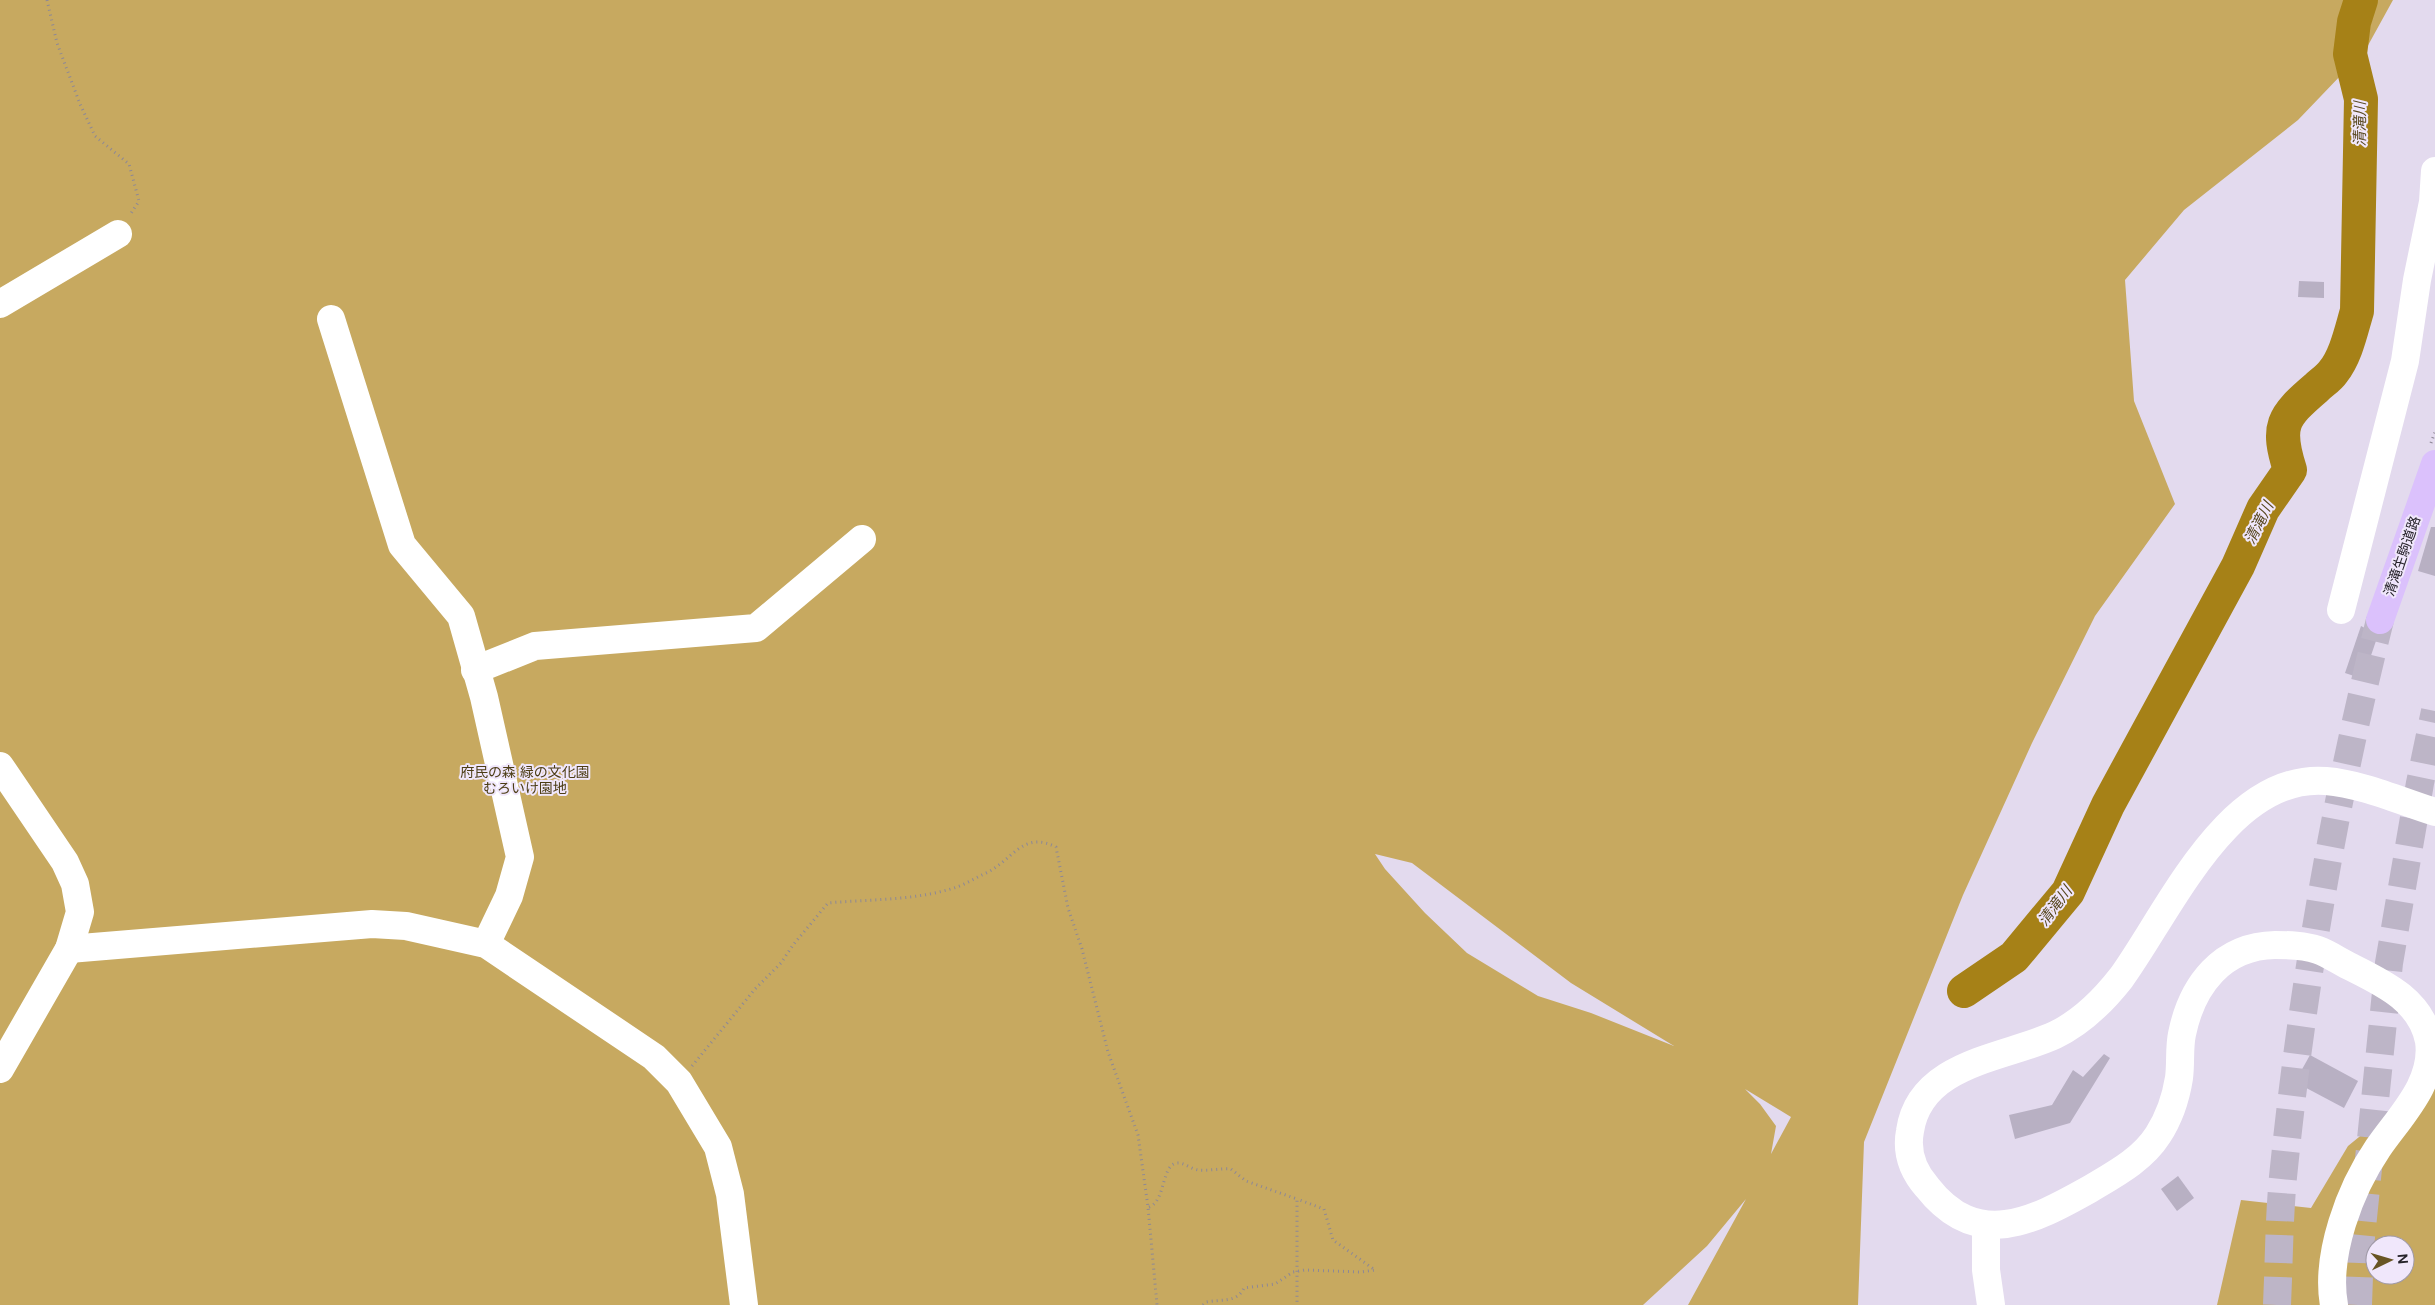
<svg xmlns="http://www.w3.org/2000/svg" width="2435" height="1305" viewBox="0 0 2435 1305" font-family="'DM Sans','Noto Sans JP',sans-serif">
<rect width="100%" height="100%" fill="#e3daee"/>
<g fill="#c7a960" fill-rule="evenodd">
<path d="M0,0H2393L2366,49L2298,120L2184,210L2125,280L2134,401L2175,504L2095,616L2032,743L1963,895L1864,1142L1858,1305H1688L1746,1199L1707,1246L1643,1305H0ZM1375,854L1412,863L1571,983L1674,1046L1591,1013L1538,996L1467,953L1425,913L1385,869ZM1745,1089L1791,1117L1771,1154L1776,1126L1760,1104Z"/>
<path d="M2435,1075V1305H2217L2241,1200L2311,1208L2348,1146ZM2375,1245H2405V1275H2375Z"/>
</g>
<g fill="none" stroke-linecap="round" stroke-linejoin="round">
<path stroke="#a68117" stroke-width="34" d="M1964,991L2014,957L2068,892L2108,805L2238,566L2263,509L2290,470C2276,426 2282,417 2316,388C2321,383 2329,378 2333,372C2346,356 2351,331 2357,311L2361,99L2350,54L2354,22L2361,0"/>
</g>
<g fill="#b8b0c3">
<polygon points="2299,281 2324,282 2324,298 2298,297"/>
<polygon points="2431,527 2435,527 2435,576 2418,571"/>
<polygon points="2361,626 2378,635 2363,679 2345,673"/>
<polygon points="2104,1054 2110,1058 2070,1123 2015,1139 2009,1115 2052,1105 2073,1070 2083,1077"/>
<polygon points="2310,1055 2358,1081 2344,1108 2295,1082"/>
<polygon points="2178,1176 2194,1198 2177,1211 2161,1189"/>
</g>
<g fill="none" stroke-linecap="round" stroke-linejoin="round">
<g stroke="#bdb5c7" stroke-width="28" stroke-dasharray="28 14" stroke-linecap="butt">
<path d="M2277,1305C2279,1262 2279,1219 2283,1177C2302,989 2334,803 2380,620"/>
<polyline points="2358,1305 2360,1247 2389,963 2420,783 2435,711"/>
</g>
<g stroke="#8e8896" stroke-width="3" stroke-dasharray="1 4" stroke-linecap="butt">
<polyline points="47,0 57,43 80,104 95,136 129,164 139,201 130,215"/>
<polyline points="2431,443 2435,432"/>
<path d="M692,1066L755,989L781,963L793,945L828,903C870,899 915,901 957,887C966,884 975,878 984,874C1013,861 1022,830 1056,847L1068,908L1082,949L1108,1052L1138,1135L1148,1207L1157,1305"/>
<path d="M1149,1207C1166,1201 1161,1165 1177,1163C1184,1162 1192,1170 1199,1170C1210,1171 1221,1168 1231,1169L1246,1181L1297,1199V1305"/>
<path d="M1203,1305L1206,1302C1221,1299 1237,1303 1244,1288L1275,1284L1293,1272L1305,1270L1361,1272L1375,1270L1333,1240L1324,1209L1297,1199"/>
</g>
<g stroke="#fff" stroke-width="28">
<polyline points="0,304 118,234"/>
<polyline points="331,319 402,545 461,616 484,697 520,857 509,896 486,944"/>
<polyline points="2341,610 2405,361 2417,280 2433,202 2435,171"/>
<polyline points="475,670 535,646 756,628 862,539"/>
<polyline points="0,766 65,862 75,884 80,912 69,949 0,1069"/>
<polyline points="69,949 372,924 406,926 486,944 654,1057 679,1082 718,1147 730,1194 744,1305"/>
<polyline points="1986,1225 1986,1270 1991,1305"/>
<path d="M2334,1305C2325,1255 2350,1189 2378,1148C2400,1116 2435,1083 2429,1041C2421,1000 2383,983 2349,966C2339,961 2329,954 2318,950C2304,945 2289,945 2275,945C2222,946 2192,985 2182,1034C2179,1048 2181,1063 2179,1078C2176,1097 2169,1118 2158,1135C2142,1160 2115,1174 2090,1189C2033,1221 1977,1251 1927,1187C1913,1171 1906,1152 1910,1131C1920,1062 2006,1058 2055,1035C2082,1022 2103,1001 2121,978C2169,912 2228,773 2326,781C2362,784 2400,801 2435,812"/>
</g>
<polyline stroke="#dbc1fc" stroke-width="28" points="2380,620 2435,464"/>
</g>
<g text-anchor="middle" stroke-width="4" stroke-linejoin="round" paint-order="stroke">
<g font-size="14" fill="#26232a" stroke="#f0e7fb">
<text transform="translate(2402 556) rotate(-71)" y="5">清滝生駒道路</text>
</g>
<g font-size="14" fill="#4c3d15" stroke="#f0e7fb">
<text x="525" y="777">府民の森 緑の文化園<tspan x="525" dy="16">むろいけ園地</tspan></text>
</g>
<g font-size="15" font-style="italic" fill="#584820" stroke="#f0e7fb">
<text transform="translate(2360 124) rotate(-90)" y="5">清滝川</text>
<text transform="translate(2259 523) rotate(-63)" y="5">清滝川</text>
<text transform="translate(2055 906) rotate(-53)" y="5">清滝川</text>
</g>
</g>
<g transform="translate(2390 1260) rotate(85)"><circle r="24" fill="#f0e7fb" stroke="#9f99a7"/>
<path d="M0-4L9 19L0 12L-9 19Z" fill="#685523"/>
<text y="-8" font-size="14" font-weight="bold" text-anchor="middle" fill="#26232a">N</text>
</g>
</svg>
